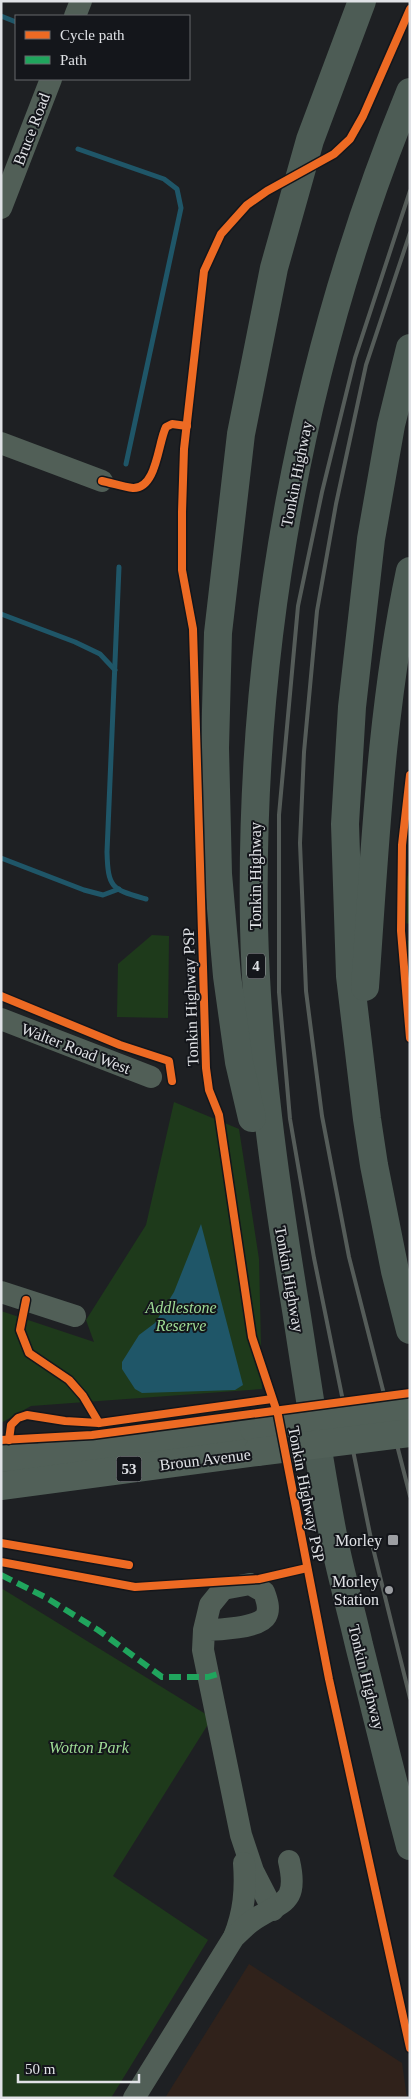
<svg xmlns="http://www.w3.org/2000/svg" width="411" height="2099" viewBox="0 0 411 2099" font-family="'Times New Roman',serif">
<rect width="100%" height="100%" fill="#1e2023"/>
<polygon fill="#30221b" points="249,1964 402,2063 407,2098 165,2098"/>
<g fill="#1e3a1b">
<polygon points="410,867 410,924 398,922 398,913"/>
<polygon points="152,935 169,936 168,1018 117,1017 118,964"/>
<polygon points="401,939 410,941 410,1006"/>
<polygon points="174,1102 239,1129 259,1259 262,1389 31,1406 1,1423 1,1311 94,1342 86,1320 146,1225"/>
<polygon points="1,1588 212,1718 113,1876 208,1940 111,2098 1,2098"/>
</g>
<polygon fill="#1f5668" points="201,1224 243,1385 235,1390 142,1393 135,1389 122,1369 122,1362 139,1335 155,1323 174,1292"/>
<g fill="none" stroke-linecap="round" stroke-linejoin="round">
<g stroke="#1f5668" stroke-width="5">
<polyline points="1,16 16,22"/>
<polyline points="78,149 164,179 177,189 181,208 126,464"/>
<path d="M119,567L107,852C108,889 112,889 146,899"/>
<polyline points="1,614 75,642 100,654 115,670"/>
<polyline points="1,858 84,890 103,895 119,889"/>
</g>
<g stroke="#515f57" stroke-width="22">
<polyline points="75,16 81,1"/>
<polyline points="1,208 51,79"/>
<polyline points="1,443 102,481"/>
<polyline points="1,1019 151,1077"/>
<polyline points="1,1292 75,1316"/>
<path d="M204,1630C217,1630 260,1628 266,1616C270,1609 267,1600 264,1592L250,1584L223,1589L210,1605L204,1630L203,1650L241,1835L253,1871L273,1910"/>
<path d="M234,1937C244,1912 246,1890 244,1863"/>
<path d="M134,2098L234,1937C240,1932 246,1925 252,1921C282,1901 299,1904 289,1861"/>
</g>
<g stroke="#516058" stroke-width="28">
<polyline points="1,1458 40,1457 254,1429"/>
<polyline points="1,1486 257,1452"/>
</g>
<g stroke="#4d5c55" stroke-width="28">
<path d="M410,92C302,355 249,642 254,926C257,1055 275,1182 296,1310C308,1386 319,1464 334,1540C341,1575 351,1610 359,1645C376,1712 392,1779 410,1846"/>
<polyline points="410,348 391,425 371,539 352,707 345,824 350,976 367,1119 374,1165 395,1271 410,1330"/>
<path d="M365,987C375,848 381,708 410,571"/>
<polyline points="252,1118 239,1062 227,976 218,874 215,748 218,633 241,434 274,268 310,140 362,1"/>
</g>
<g stroke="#555c59" stroke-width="4">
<polyline points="410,191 355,358 322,492 298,606 279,815 279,992 290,1119 314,1258 372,1544 410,1698"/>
<polyline points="410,233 366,365 336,504 317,611 304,752 300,843 306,991 322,1116 349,1257 410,1496"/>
</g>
<g stroke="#516058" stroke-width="28">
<polyline points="254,1429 410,1410"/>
<polyline points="257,1452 410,1433"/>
</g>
<polyline stroke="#20a55d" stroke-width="6" stroke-dasharray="12 6" stroke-linecap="butt" points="1,1575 45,1597 98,1630 162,1677 208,1677 218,1674"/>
<defs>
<g id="cycleway">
<polyline points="410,9 363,116 350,139 334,154 267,191 247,205 221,234 204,271 184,449 182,512 182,570 193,629 206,1068 209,1090 219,1115 252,1337 278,1415 329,1679 410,2048"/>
<path d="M102,481C112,483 123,487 133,488C157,489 158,442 166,427L172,424L187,426"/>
<polyline points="410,775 402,845 401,931 410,1038"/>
<polyline points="1,996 120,1045 169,1061 172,1081"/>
<polyline points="26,1300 20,1330 29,1353 69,1380 83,1396 99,1423"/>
<polyline points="1,1440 92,1435 410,1393"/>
<polyline points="9,1440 11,1425 18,1418 27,1415 65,1421 99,1423 272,1399"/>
<polyline points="1,1543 129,1565"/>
<polyline points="1,1562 135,1587 259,1579 307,1568"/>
</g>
</defs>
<use href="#cycleway" stroke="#14161b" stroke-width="11"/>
<use href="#cycleway" stroke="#ed6a23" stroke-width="8"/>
</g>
<g fill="#9c9ea2" stroke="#14161b" stroke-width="2">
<rect x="387" y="1534" width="12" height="12" rx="2.5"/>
<circle cx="389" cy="1590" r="5"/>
</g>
<g text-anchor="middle" stroke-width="4" stroke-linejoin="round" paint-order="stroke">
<g fill="#14161b" stroke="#a3a5a9" stroke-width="1">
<rect x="247" y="953.5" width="18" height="25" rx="4"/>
<rect x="116.5" y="1456.5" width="25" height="25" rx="4"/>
</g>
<g font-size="15" font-weight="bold" fill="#e0e2e6">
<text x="256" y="971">4</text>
<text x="129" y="1474">53</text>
</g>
<g font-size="16" fill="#e0e2e6" stroke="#14161b">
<text transform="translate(31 129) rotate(-69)" y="6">Bruce Road</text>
<text transform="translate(296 474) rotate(-79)" y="6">Tonkin Highway</text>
<text transform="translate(255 876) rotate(-90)" y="6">Tonkin Highway</text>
<text transform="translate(190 997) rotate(-92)" y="6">Tonkin Highway PSP</text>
<text transform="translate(76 1048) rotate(21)" y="6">Walter Road West</text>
<text transform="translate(290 1279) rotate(80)" y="6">Tonkin Highway</text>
<text transform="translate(205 1459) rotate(-7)" y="6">Broun Avenue</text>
<text transform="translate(307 1494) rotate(79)" y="6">Tonkin Highway PSP</text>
<text transform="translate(367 1677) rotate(76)" y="6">Tonkin Highway</text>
</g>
<g font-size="16" font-style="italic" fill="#9fdc96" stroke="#14161b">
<text x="181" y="1313">Addlestone<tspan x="181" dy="18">Reserve</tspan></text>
<text x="89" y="1753">Wotton Park</text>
</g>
<g font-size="16" fill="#e0e2e6" stroke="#14161b" text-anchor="end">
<text x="382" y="1546">Morley</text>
<text x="379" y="1587">Morley<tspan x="379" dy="18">Station</tspan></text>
</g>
</g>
<rect width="411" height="2099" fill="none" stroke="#e0e2e6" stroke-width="5"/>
<rect x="15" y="15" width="175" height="65" fill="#14161b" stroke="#66686c"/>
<rect x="25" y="31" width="25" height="8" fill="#ed6a23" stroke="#66686c"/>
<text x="60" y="40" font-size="15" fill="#e0e2e6">Cycle path</text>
<rect x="25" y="56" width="25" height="8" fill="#20a55d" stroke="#66686c"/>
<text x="60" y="65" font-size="15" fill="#e0e2e6">Path</text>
<path d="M18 2074v8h121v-8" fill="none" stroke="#e0e2e6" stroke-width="2.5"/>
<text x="25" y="2074" font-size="15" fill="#e0e2e6" stroke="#14161b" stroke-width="4" paint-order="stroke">50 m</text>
</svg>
